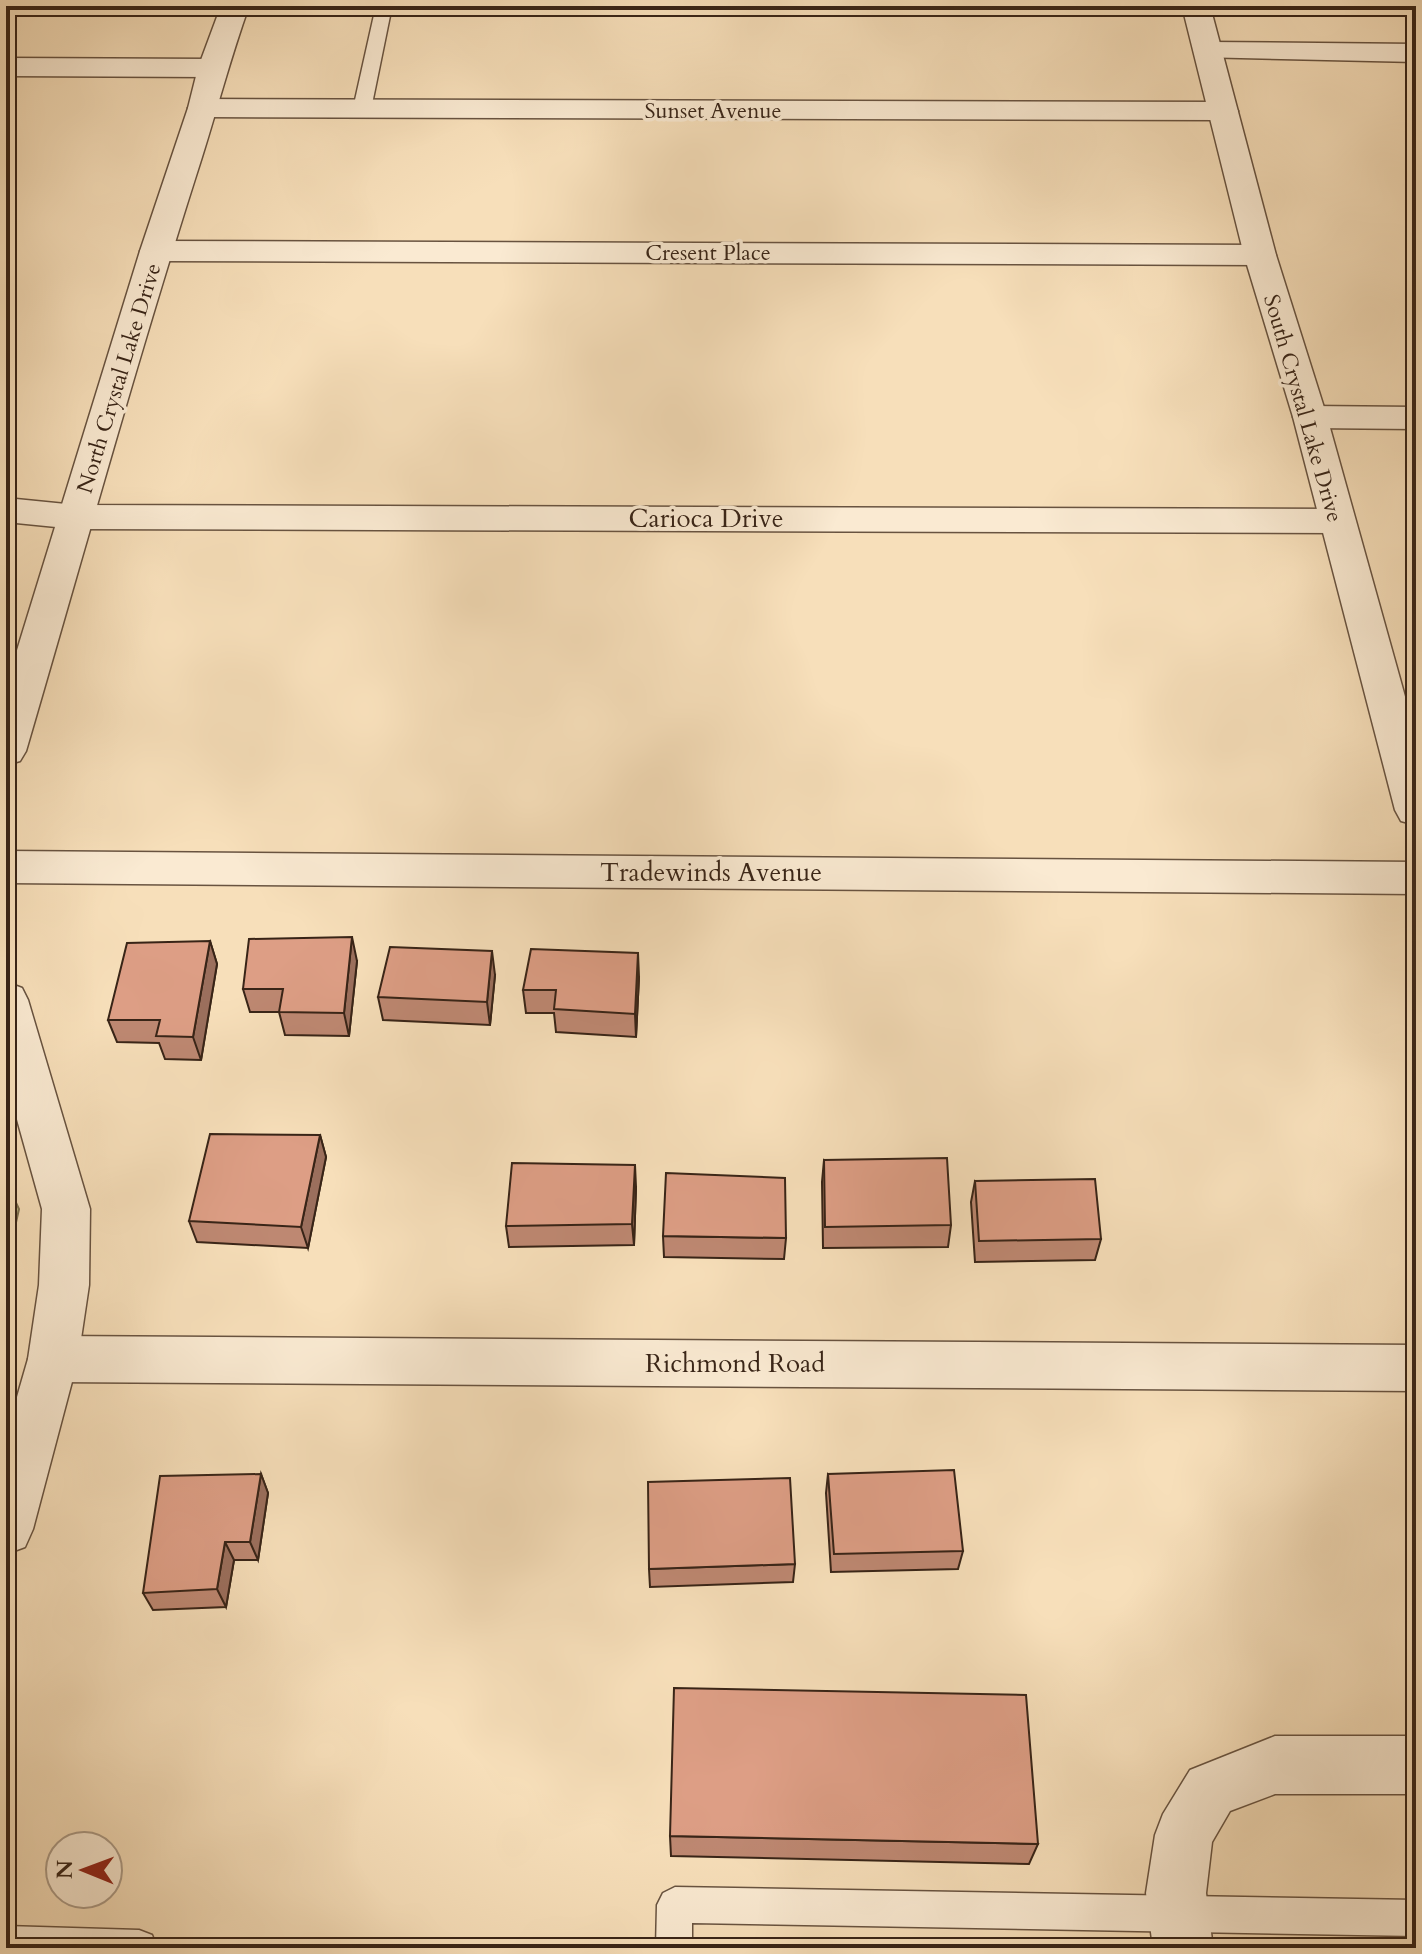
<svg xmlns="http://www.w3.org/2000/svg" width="1422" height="1954" viewBox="0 0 1422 1954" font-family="Cardo,serif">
<rect width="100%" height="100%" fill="#f7dfba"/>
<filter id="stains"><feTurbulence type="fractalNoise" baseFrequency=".0025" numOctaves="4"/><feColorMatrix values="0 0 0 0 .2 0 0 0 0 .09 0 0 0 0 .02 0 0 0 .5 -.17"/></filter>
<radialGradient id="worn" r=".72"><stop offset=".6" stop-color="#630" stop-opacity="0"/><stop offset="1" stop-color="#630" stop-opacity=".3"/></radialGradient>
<polygon fill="#c4c08a" stroke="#7e7250" stroke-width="2" points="6,1181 19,1209 6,1267"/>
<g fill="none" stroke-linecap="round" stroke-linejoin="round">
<defs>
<g id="service">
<polygon points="376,6 392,6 371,109 362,114 353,109"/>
<polygon points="675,1887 1416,1900 1416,1936 692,1923 692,1948 656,1948 657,1905 663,1893"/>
<polygon points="6,1926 139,1930 152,1935 157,1948 6,1948"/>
</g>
<g id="minor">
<polygon points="1208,42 1416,44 1416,62 1198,57 1194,51 1198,45"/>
<polygon points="6,58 212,59 222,62 226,68 222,74 212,77 6,76"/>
<polygon points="203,99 1223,102 1233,105 1238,111 1233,117 1223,120 203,117 193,114 188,108 193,102"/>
<polygon points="156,241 1260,245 1271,248 1276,255 1271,262 1260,265 156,261 145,258 140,251 145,244"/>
<polygon points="1310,406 1416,407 1416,429 1310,428 1298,425 1293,417 1298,409"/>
<polygon points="6,498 76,505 1337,509 1350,513 1355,521 1350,529 1337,533 76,529 6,522"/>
<polygon points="6,851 1416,862 1416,894 6,883"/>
<polygon points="53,1336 1416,1345 1416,1391 53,1382 35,1375 28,1359 35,1343"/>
<polygon points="1275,1736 1416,1736 1416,1794 1275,1794 1230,1811 1212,1842 1206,1893 1213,1948 1153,1948 1146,1893 1155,1835 1163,1814 1190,1770"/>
</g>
<g id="tertiary">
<path d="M221,6H249C231,56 218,106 202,157C139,353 84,553 26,751L20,761L6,765V686L140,251L188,108L198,68Z"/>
<polygon points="1182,6 1210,6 1276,255 1327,417 1416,736 1416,825 1401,821 1395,810 1293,417 1244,255"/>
<polygon points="6,982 22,988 28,1000 90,1209 89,1285 78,1359 33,1529 25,1547 6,1554 6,1435 28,1359 39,1285 42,1209 6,1080"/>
</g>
</defs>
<use href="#service" stroke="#685340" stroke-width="3"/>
<use href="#minor" stroke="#685340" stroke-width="3"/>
<use href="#tertiary" stroke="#685340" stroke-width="3"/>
<use href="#service" fill="#faead2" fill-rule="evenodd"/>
<use href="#minor" fill="#faead2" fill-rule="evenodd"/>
<use href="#tertiary" fill="#faead2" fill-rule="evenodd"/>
</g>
<g fill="#be8872" stroke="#382417" stroke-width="2">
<polygon points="210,941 217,964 201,1060 165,1059 159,1043 117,1042 108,1020"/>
<polygon points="357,961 349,1036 285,1035 279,1012 250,1012 243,989"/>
<polygon points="495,975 490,1025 383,1020 378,997"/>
<polygon points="639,977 636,1037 556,1032 554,1013 526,1013 523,990"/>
<polygon points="320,1135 326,1157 308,1248 197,1242 189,1221"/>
<polygon points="824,1160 951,1225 948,1247 823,1248 822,1182"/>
<polygon points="975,1181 1101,1239 1095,1260 975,1262 971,1202"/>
<polygon points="636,1187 634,1245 509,1247 506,1226"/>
<polygon points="663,1236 786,1238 784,1259 664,1257"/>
<polygon points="261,1474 268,1493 258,1560 234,1560 226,1607 153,1610 143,1593"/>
<polygon points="828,1474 963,1551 958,1569 831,1572 826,1493"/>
<polygon points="795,1564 793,1582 650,1587 649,1569"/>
<polygon points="670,1836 1038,1844 1029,1864 671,1856"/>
</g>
<g fill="#9b6f5d" stroke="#382417" stroke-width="2">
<polygon points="352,937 357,961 349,1036 344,1013"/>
<polygon points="210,941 217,964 201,1060 193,1037"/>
<polygon points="492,951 495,975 490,1025 487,1002"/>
<polygon points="638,953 639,977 636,1037 635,1014"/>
<polygon points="320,1135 326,1157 308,1248 301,1227"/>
<polygon points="635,1165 636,1187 634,1245 632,1224"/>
<polygon points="261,1474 268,1493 258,1560 250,1542"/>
<polygon points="225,1542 234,1560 226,1607 217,1589"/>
</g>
<g fill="#dd9e85" stroke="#382417" stroke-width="2">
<polygon points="352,937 344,1013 279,1012 283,989 243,989 249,939"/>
<polygon points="210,941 193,1037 156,1036 160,1020 108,1020 127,943"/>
<polygon points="390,947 492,951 487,1002 378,997"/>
<polygon points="531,949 638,953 635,1014 554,1009 556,990 523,990"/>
<polygon points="210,1134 320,1135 301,1227 189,1221"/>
<polygon points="947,1158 951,1225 825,1227 824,1160"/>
<polygon points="512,1163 635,1165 632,1224 506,1226"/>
<polygon points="666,1173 785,1178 786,1238 663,1236"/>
<polygon points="1095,1179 1101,1239 979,1241 975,1181"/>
<polygon points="954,1470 963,1551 834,1554 828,1474"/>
<polygon points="261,1474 250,1542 225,1542 217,1589 143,1593 160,1476"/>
<polygon points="790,1478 795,1564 649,1569 648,1482"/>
<polygon points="674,1688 1026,1695 1038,1844 670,1836"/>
</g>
<g text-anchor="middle" stroke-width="7" stroke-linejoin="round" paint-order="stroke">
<g font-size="22" fill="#382417" stroke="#faead2">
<text x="713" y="118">Sunset Avenue</text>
<text x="708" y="260">Cresent Place</text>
<text transform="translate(118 378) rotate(-73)" y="8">North Crystal Lake Drive</text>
<text transform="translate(1304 408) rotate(74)" y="8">South Crystal Lake Drive</text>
</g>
<g font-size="26" fill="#382417" stroke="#faead2">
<text x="706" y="527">Carioca Drive</text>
<text x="711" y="881">Tradewinds Avenue</text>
<text x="735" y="1372">Richmond Road</text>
</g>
</g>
<rect width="1422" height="1954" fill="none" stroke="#f7dfba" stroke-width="32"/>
<rect x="8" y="8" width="1406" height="1938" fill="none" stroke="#382417" stroke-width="4"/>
<rect x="16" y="16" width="1390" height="1922" fill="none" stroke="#382417" stroke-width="2"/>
<g transform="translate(84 1870) rotate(271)"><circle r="38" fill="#faead2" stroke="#ac9b87" stroke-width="2"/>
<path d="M0-6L14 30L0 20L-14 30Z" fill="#8f2418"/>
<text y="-12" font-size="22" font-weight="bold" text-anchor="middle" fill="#382417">N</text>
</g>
<rect width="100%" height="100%" filter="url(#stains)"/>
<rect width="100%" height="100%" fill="url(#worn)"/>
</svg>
